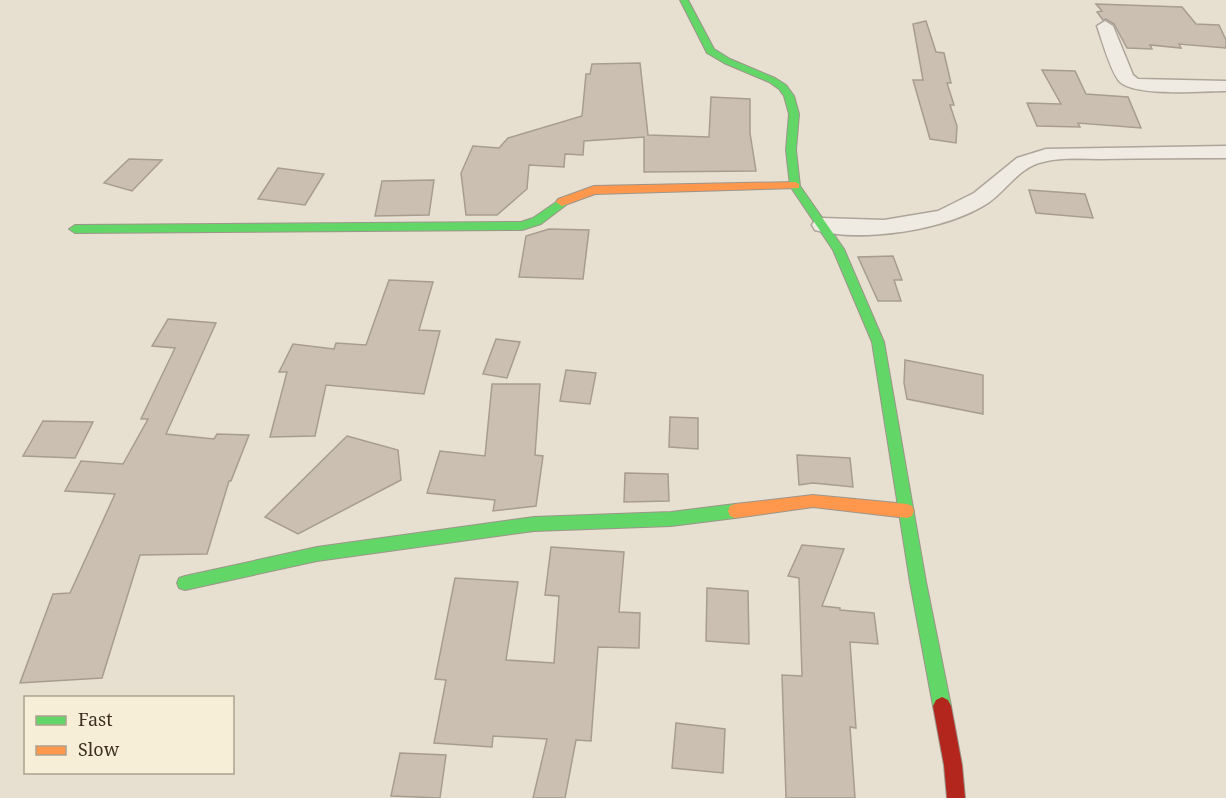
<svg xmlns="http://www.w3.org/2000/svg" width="1226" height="798" viewBox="0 0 1226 798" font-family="'Noto Serif',serif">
<rect width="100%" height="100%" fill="#e7e0d1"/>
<g fill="#cbbfb2" stroke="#a89c90" stroke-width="1.5">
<polygon points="1096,4 1182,7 1196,24 1219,25 1226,40 1226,48 1179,44 1181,48 1150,45 1152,49 1127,48 1114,24 1106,19 1103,20 1097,12 1102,11"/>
<polygon points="926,21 936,52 944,53 951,83 947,83 954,105 950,105 957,126 956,143 930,139 913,80 923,80 913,24"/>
<polygon points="640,63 648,135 709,137 711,97 750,99 750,133 756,171 644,172 644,137 584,141 583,155 565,154 564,167 529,165 527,189 497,215 466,215 461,173 473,146 499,148 508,138 582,116 586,74 590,74 592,64"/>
<polygon points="1042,70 1075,71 1086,94 1128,97 1141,128 1078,123 1080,127 1037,126 1027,103 1061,104"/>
<polygon points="129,159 162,160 132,191 104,183"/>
<polygon points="278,168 324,174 305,205 258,199"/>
<polygon points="434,180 429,215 375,216 382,181"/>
<polygon points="1029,190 1085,194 1093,218 1036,213"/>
<polygon points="549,229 589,230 583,279 519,277 526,236"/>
<polygon points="893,256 902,280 894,280 901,301 878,301 858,257"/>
<polygon points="389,280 433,282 419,330 440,331 424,394 326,385 315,436 270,437 287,372 279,372 293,344 334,349 336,343 366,345"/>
<polygon points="168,319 216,323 166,434 214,439 217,434 249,435 231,481 229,481 207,554 140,555 102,678 20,683 53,594 70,593 115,494 65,491 81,461 123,464 148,419 141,419 175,348 152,346"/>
<polygon points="496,339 520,342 507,378 483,374"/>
<polygon points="905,360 983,375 983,414 907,399 904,383"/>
<polygon points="566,370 596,373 590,404 560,401"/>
<polygon points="492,384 540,384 535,455 543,456 536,506 493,511 495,500 427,493 440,451 485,456"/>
<polygon points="670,417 698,418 698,449 669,447"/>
<polygon points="43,421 93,422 75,458 23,456"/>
<polygon points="347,436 398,450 401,480 298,534 265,517"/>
<polygon points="797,455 850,458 853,487 813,483 799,485"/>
<polygon points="625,473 668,474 669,501 624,502"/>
<polygon points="802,545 844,549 822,606 840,608 840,610 874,613 878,644 850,642 856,728 850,727 855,798 786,798 782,675 802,676 799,578 788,576"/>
<polygon points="551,547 624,552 619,612 640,613 639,648 598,647 591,741 576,740 565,798 533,798 547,739 493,736 492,747 434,743 446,680 435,679 455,578 518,582 506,660 554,663 559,596 545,595"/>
<polygon points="707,588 748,591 749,644 706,641"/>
<polygon points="676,723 725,729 723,773 672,768"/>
<polygon points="400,753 446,755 440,798 391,796"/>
</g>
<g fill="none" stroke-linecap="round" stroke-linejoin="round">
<defs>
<g id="street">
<path d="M1105,21L1113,26L1133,75L1138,79L1226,81V91C1203,91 1136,97 1120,82C1111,73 1102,40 1097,26Z"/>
<path d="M1226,146V158C1185,158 1143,158 1102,159C1082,159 1062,157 1043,162C1019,167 1007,190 988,203C947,230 862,243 815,230L812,225L815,220L822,218L884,220L938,211L974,193L1017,158L1046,149Z"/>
</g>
<g id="fast">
<polygon points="680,0 688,0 714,49 730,59 775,78 786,85 794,96 799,114 796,150 800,186 844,249 884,342 926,582 951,706 948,712 942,715 936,712 933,706 910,582 872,342 833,250 790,186 786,150 789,114 784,96 779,89 769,82 724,63 707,53"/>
<polygon points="562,198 568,202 566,205 541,224 522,230 75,233 69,229 75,225 521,222 533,218"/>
<polygon points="735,504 740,506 742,511 740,516 735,518 671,526 534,531 317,561 185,590 179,588 177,583 179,578 185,576 317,547 534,517 671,512"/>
</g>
<g id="slow">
<polygon points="795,182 799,184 799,188 595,194 562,206 556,202 558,199 594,186"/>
<polygon points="813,495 907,504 912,506 914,511 912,516 907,518 813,507 735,518 730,516 728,511 730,506 735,504"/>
</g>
<polygon id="jam" points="942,697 948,700 951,706 962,765 965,798 947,798 944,765 933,706 936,700"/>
</defs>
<use href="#street" stroke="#ada599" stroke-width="3"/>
<use href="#fast" stroke="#9c958a" stroke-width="2"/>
<use href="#slow" stroke="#9c958a" stroke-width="2"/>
<use href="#jam" stroke="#9c958a" stroke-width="2"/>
<use href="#street" fill="#efebe3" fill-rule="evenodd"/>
<use href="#fast" fill="#63d668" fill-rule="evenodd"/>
<use href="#slow" fill="#ff974d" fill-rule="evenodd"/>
<use href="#jam" fill="#b3261e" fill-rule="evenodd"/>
</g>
<rect x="24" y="696" width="210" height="78" fill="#f7eed8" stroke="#ada18e" stroke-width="1.5"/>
<rect x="36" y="716" width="30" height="9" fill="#63d668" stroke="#ada18e" stroke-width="1.5"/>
<text x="78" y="726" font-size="18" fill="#3d2e20">Fast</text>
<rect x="36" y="746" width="30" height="9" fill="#ff974d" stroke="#ada18e" stroke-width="1.5"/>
<text x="78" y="756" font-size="18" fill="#3d2e20">Slow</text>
</svg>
